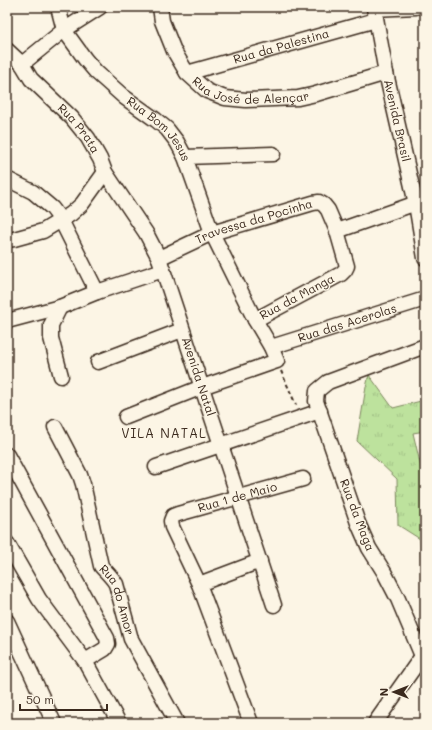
<svg xmlns="http://www.w3.org/2000/svg" width="432" height="730" viewBox="0 0 432 730" font-family="Mali,sans-serif">
<defs>
<pattern id="grass-tufts" width="24" height="20" patternUnits="userSpaceOnUse"><rect width="24" height="20" fill="#bde29d"/><path d="M3 7l-1-3M5 7V3M7 7l1-3M15 17l-1-3M17 17v-4M19 17l1-3" fill="none" stroke="#a3c287"/></pattern>
</defs>
<rect width="100%" height="100%" fill="#fcf5e5"/>
<filter id="ink" filterUnits="userSpaceOnUse"><feTurbulence type="fractalNoise" baseFrequency=".025" numOctaves="2"/><feDisplacementMap in="SourceGraphic" scale="8" xChannelSelector="R" yChannelSelector="G"/><feConvolveMatrix kernelMatrix="1 2 1 2 8 2 1 2 1" color-interpolation-filters="sRGB"/></filter>
<g filter="url(#ink)">
<polygon fill="url(#grass-tufts)" stroke="#7c865e" points="369,375 393,408 425,400 425,431 413,433 425,484 425,580 423,580 420,539 398,525 397,479 357,441 366,387"/>
<g fill="none" stroke-linecap="round" stroke-linejoin="round">
<defs>
<g id="minor">
<path id="s1" d="M58,7L64,30L85,59L96,72L124,97L156,120L167,129L177,142L185,157L212,233L255,320L271,347L277,361L202,387L126,417"/>
<path id="s2" d="M160,7L162,21L174,51L187,73L207,91L225,98L246,100L298,98L316,94L386,73"/>
<path id="s3" d="M374,7L386,73L416,204L425,258"/>
<polyline points="374,9 416,7"/>
<path id="s4" d="M7,50L22,64L31,79L72,118L88,138L100,159L105,172L146,233L159,258L274,605"/>
<polyline points="22,64 64,30 100,7"/>
<path id="s5" d="M187,73L376,20"/>
<polyline points="185,157 273,154"/>
<polyline points="7,179 33,192 52,208 61,220 97,292"/>
<polyline points="337,231 425,200"/>
<polyline points="7,240 14,239 43,231 71,214 82,204 105,172"/>
<path id="s6" d="M159,258L212,233L313,203L319,202L324,205L328,210L337,231L347,266L345,270L341,274L255,320"/>
<polyline points="60,307 51,325 51,338 61,376"/>
<polyline points="7,321 60,307 97,292 163,270"/>
<path id="s7" d="M271,347L425,299"/>
<polyline points="98,362 182,330"/>
<path id="s8" d="M55,427L80,475L83,484L101,566C106,572 112,577 116,584L131,639L177,723"/>
<polyline points="7,455 107,638 108,644 105,649 85,661"/>
<polyline points="156,467 320,411"/>
<polyline points="7,543 39,599 85,661 119,723"/>
<polyline points="199,584 260,561"/>
<polyline points="7,621 54,723"/>
<polyline points="422,656 398,599 384,572 369,548 358,523 316,401 317,391 328,382 425,346"/>
<path id="s9" d="M251,723L199,584L172,527L171,521L173,516L178,514L303,479"/>
<polyline points="375,723 425,652"/>
</g>
</defs>
<use href="#minor" stroke="#3b2a1e" stroke-width="17"/>
<polyline stroke="#3b2a1e" stroke-width="2" stroke-dasharray="4 3" stroke-linecap="butt" points="281,371 296,405"/>
<use href="#minor" stroke="#fcf5e5" stroke-width="14"/>
</g>
</g>
<g text-anchor="middle" stroke-width="3" stroke-linejoin="round" paint-order="stroke">
<g font-size="12" fill="#3b2a1e" stroke="#fcf5e5">
<text dy="4" stroke="none"><textPath href="#s5" startOffset="98">Rua da Palestina</textPath></text>
<text dy="4" stroke="none"><textPath href="#s2" startOffset="142">Rua José de Alençar</textPath></text>
<text dy="4" stroke="none"><textPath href="#s3" startOffset="116">Avenida Brasil</textPath></text>
<text dy="4" stroke="none"><textPath href="#s4" startOffset="107">Rua Prata</textPath></text>
<text dy="4" stroke="none"><textPath href="#s1" startOffset="162">Rua Bom Jesus</textPath></text>
<text dy="4" stroke="none"><textPath href="#s6" startOffset="102">Travessa da Pocinha</textPath></text>
<text transform="translate(297 297) rotate(-28)" y="4">Rua da Manga</text>
<text dy="4" stroke="none"><textPath href="#s7" startOffset="80">Rua das Acerolas</textPath></text>
<text dy="4" stroke="none"><textPath href="#s4" startOffset="385">Avenida Natal</textPath></text>
<text dy="4" stroke="none"><textPath href="#s9" startOffset="290">Rua 1 de Maio</textPath></text>
<text transform="translate(357 515) rotate(69)" y="4">Rua da Maga</text>
<text dy="4" stroke="none"><textPath href="#s8" startOffset="186">Rua do Amor</textPath></text>
</g>
<g font-size="13" letter-spacing="1" fill="#3b2a1e" stroke="#fcf5e5">
<text x="164" y="438">VILA NATAL</text>
</g>
</g>
<rect width="432" height="730" fill="none" stroke="#fcf5e5" stroke-width="24"/>
<rect x="12" y="12" width="408" height="706" fill="none" stroke="#3b2a1e" stroke-width="1.5" filter="url(#ink)"/>
<g transform="translate(394 692) rotate(270)" stroke="#fcf5e5" stroke-width="3" paint-order="stroke">
<path d="M0-3L7 15L0 10L-7 15Z" fill="#3b2a1e"/>
<text y="-6" font-size="11" font-weight="bold" text-anchor="middle" fill="#3b2a1e">N</text>
</g>
<path d="M20 704v6h87v-6" fill="none" stroke="#3b2a1e" stroke-width="2"/>
<text x="26" y="704" font-size="12" fill="#3b2a1e" stroke="#fcf5e5" stroke-width="3" paint-order="stroke">50 m</text>
</svg>
